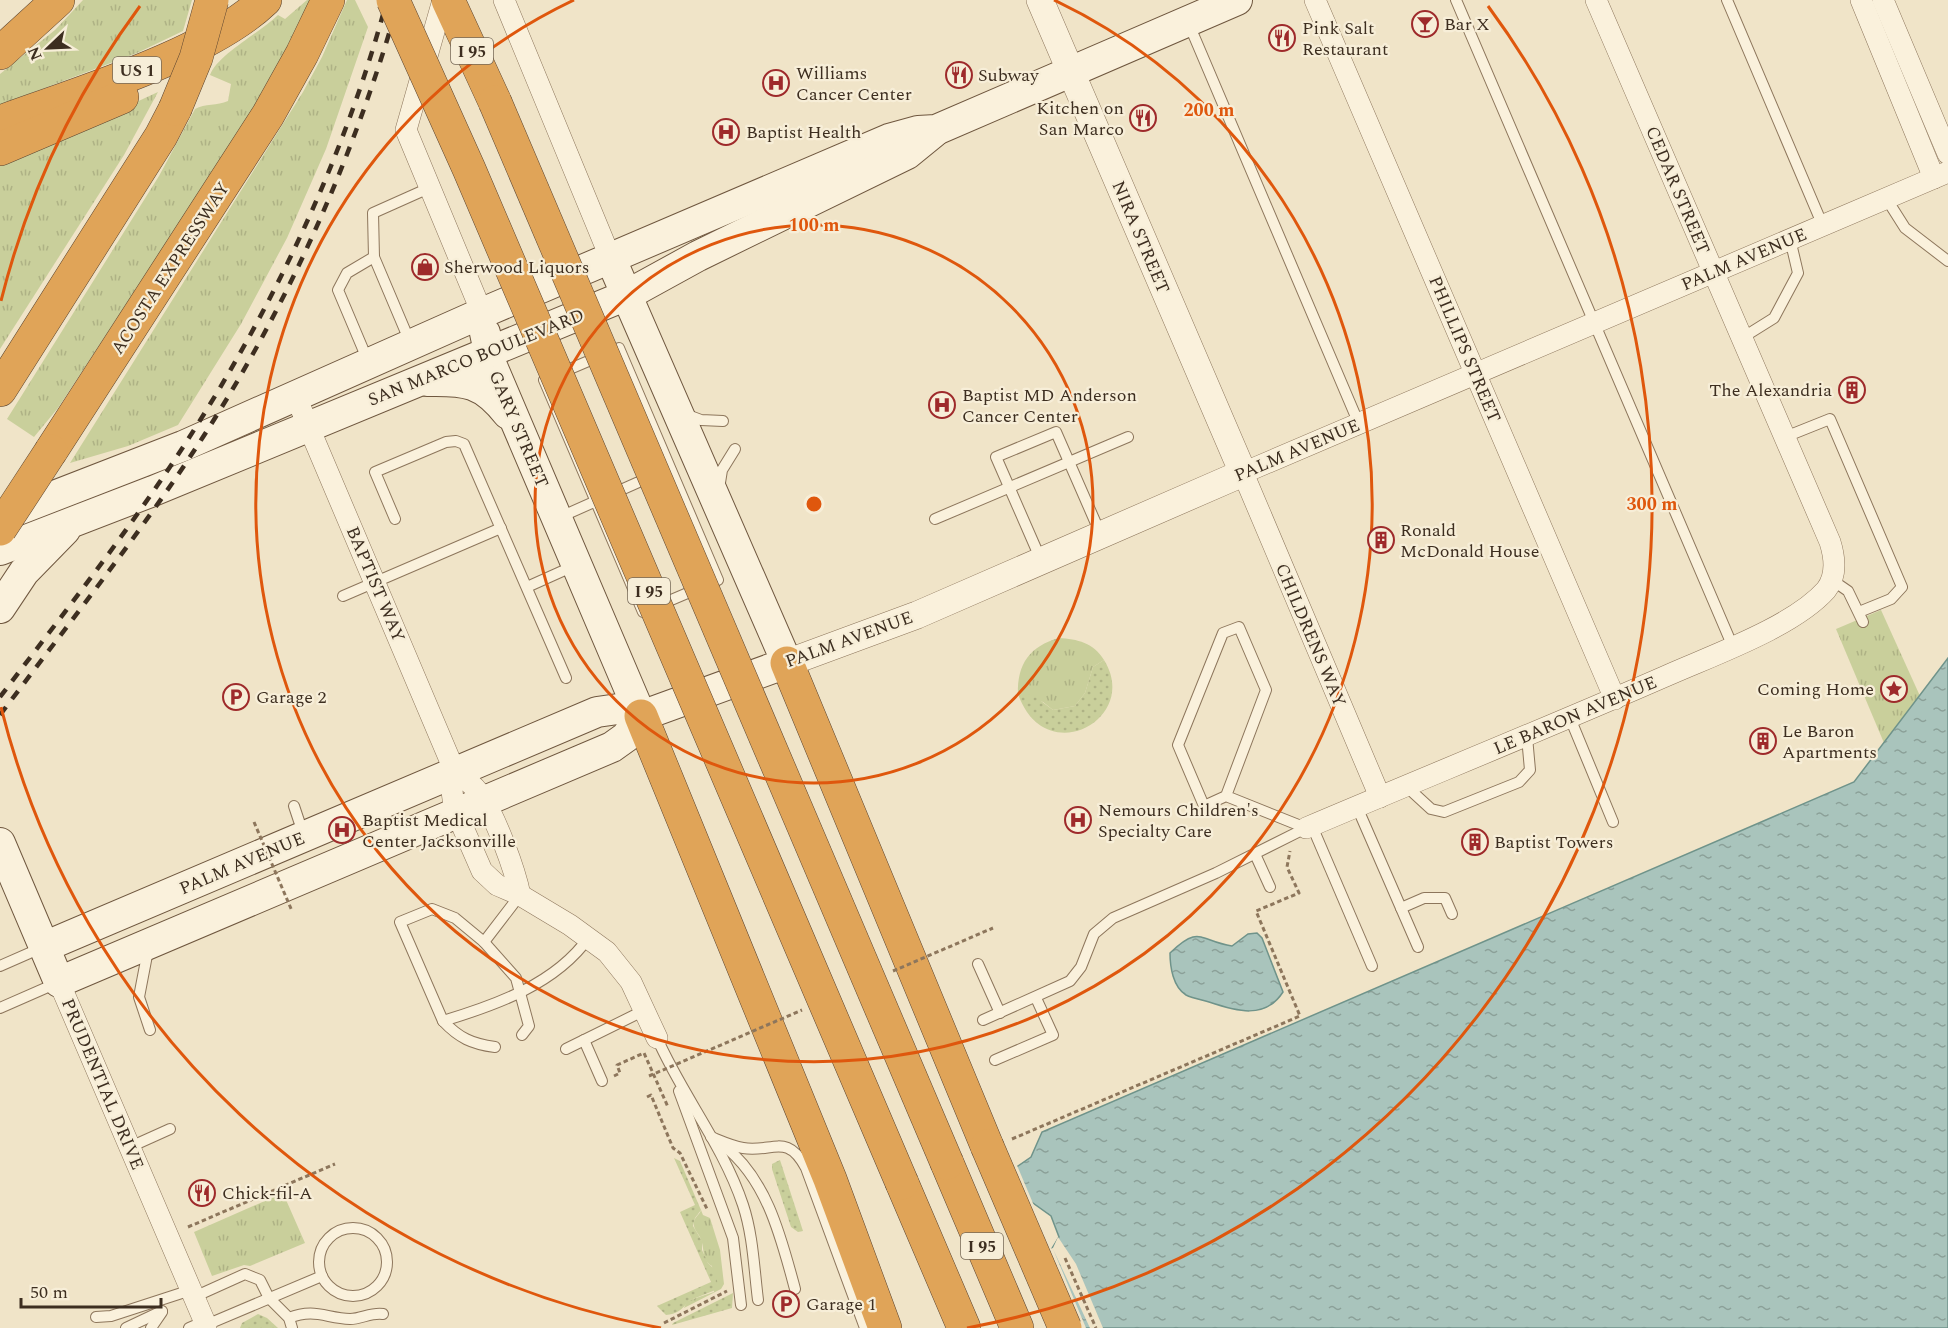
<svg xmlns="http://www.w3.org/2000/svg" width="1948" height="1328" viewBox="0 0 1948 1328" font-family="Spectral,serif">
<defs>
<pattern id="grass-tufts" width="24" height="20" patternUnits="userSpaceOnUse" patternTransform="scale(1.5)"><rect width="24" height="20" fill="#c9cf9b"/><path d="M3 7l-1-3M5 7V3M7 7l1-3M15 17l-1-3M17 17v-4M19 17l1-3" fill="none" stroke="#aeb285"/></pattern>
<pattern id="garden-dots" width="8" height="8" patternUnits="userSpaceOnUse" patternTransform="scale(1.5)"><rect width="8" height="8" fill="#c9cf9b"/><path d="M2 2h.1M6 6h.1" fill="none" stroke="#aeb285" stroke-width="1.8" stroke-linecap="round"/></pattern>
<pattern id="water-ripples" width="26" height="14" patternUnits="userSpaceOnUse" patternTransform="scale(1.5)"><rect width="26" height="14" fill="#a9c4bc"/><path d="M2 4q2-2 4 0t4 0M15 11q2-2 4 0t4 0" fill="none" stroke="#8ba098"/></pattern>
</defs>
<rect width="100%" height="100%" fill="#f0e4c8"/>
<g fill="url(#grass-tufts)">
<polygon points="83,0 192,0 183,31 137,53 0,105 0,74 55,30"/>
<path d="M307,0H314L276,76L58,408L34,437L7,419L159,176L195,109C205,103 217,106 228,101L231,84L210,75C218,54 260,33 278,15L285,19Z"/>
<polygon points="347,0 355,0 368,27 326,149 287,238 241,324 178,425 128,446 70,463 303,92 322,57"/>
<polygon points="158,92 124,155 0,349 0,165"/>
<polygon points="1881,610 1920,696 1884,743 1836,629"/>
<path d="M1059,638C1077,639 1094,643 1104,660L1093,667L1085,693L1075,706L1053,710L1043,702L1018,694C1017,664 1030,646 1059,638Z"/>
<polygon points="283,1193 305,1243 250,1266 244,1265 212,1276 194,1232"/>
<path d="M701,1210L703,1215L710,1218L720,1250L724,1284L721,1289L684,1308L687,1301L714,1292L712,1266C701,1259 705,1249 701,1240C699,1232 693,1231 694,1222C695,1216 699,1216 701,1210Z"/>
</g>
<g fill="url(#garden-dots)">
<path d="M1104,660C1141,719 1045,771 1018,694L1033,695L1053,710L1075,706L1085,693L1093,667Z"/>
<path d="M674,1158L680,1161L701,1210L695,1218L693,1226L702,1241V1250L708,1263L716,1271L718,1289L688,1301C683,1310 676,1314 666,1315L657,1306L711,1282L680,1212L695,1205Z"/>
<polygon points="780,1160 803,1231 798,1232 791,1227 772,1169 772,1164"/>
<polygon points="733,1293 732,1308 672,1325 673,1323"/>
<polygon points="258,1314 267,1318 278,1328 240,1328 242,1323"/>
</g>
<g fill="url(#water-ripples)" stroke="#6f938a" stroke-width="1.5">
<polygon points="1948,658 1948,1328 1020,1328 1051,1250 1059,1237 1051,1216 1026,1198 1015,1168 1031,1157 1042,1132 1854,782"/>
<path d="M1257,933L1262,938L1283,992C1265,1020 1236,1011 1209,1002C1202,1000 1192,998 1186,995C1173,987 1170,967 1170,953C1200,924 1199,941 1232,946L1248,934Z"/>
</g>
<g fill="#f0e4c8">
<polygon points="1016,1163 1035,1208 1024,1200 1012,1166"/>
<polygon points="1058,1237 1076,1264 1103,1328 1090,1328 1053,1249 1086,1328 1017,1328 1017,1264 1021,1257 1053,1248"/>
</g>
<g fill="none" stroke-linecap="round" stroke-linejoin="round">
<defs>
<g id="service">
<polyline points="1456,0 1733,647"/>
<polyline points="1727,0 1823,226"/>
<polyline points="1188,22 1359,424"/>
<polyline points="1886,198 1905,228 1948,261"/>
<polyline points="1742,338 1774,318 1798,273 1790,239"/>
<polyline points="410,342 374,257 373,213 429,188"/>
<polygon points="619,348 718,580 643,612 544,380"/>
<polyline points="368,361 338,290 347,273 374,257"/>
<polyline points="685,414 701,420 723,421"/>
<polyline points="1785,437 1830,419 1902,587 1891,599 1859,612"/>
<polyline points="719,489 722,470 735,449"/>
<polyline points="558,518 650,477"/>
<polyline points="395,519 375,472 446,442 456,441 464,444 566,678"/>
<polyline points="935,519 1128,437"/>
<polyline points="1041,560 996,457 1056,432 1101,535"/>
<polyline points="1832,580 1848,591 1863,622"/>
<polyline points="527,587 576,565"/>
<polyline points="343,596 501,528"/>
<polyline points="1570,718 1613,822"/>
<polyline points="1406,786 1431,809 1444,812 1519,782 1530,770 1527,737"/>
<polyline points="1226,796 1266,690 1239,627 1223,633 1178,745 1204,806 1226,796 1306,828"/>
<polyline points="294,806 304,836"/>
<polyline points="1357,807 1418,947"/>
<polyline points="1312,826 1372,966"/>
<polyline points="1255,854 1270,887"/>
<polyline points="1401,908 1424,898 1445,898 1452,914"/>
<polyline points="484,942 520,895"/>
<polyline points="148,950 139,997 150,1030"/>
<polyline points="978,964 1000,1013"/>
<polyline points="0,966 41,948"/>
<polyline points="0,1008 57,983"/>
<polyline points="983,1020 1070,981 1081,967 1094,934 1113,918 1216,873 1306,828"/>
<path d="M443,1021C459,1038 472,1044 495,1047"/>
<path d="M522,1035L529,1026L516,978L484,942L455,918L432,909L400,922L443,1021C496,1005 556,984 589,937"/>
<path d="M657,1038C682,1095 723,1145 743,1205C753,1235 754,1268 758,1300"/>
<polyline points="584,1040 602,1081"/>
<polyline points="566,1049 645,1010"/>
<polyline points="995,1060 1053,1035 1036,998"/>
<polyline points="679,1091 733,1238 741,1305"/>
<path d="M711,1137C721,1141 732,1146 743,1148C772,1153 787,1132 806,1168L865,1328"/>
<path d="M723,1145C767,1179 781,1237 795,1289"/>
<polyline points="130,1147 170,1129"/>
<circle cx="353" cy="1262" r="34"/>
<polyline points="194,1297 245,1274 260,1280 269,1298 289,1318 292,1328"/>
<polyline points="96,1317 111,1316 191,1290"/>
<path d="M289,1318C314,1308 326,1318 350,1319C361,1319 372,1312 383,1314"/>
<polyline points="206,1325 322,1276"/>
<polyline points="126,1328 162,1311"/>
<polyline points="151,1328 162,1312"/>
<polyline points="189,1328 205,1321"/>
</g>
<g id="minor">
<polyline points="443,0 406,130 482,313"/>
<polyline points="504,0 610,257"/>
<polyline points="1315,0 1615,699"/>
<polyline points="1861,0 1934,178"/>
<polyline points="1883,0 1948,154"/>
<path d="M296,397L455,772C465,778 473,785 480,794C495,816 515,869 520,895"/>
<polyline points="455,772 452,791 454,807 482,871 497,885 520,895 570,925 607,952 631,982 657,1038"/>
<polyline points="1380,797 1243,473 1948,172"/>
<path d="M1306,828C1426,777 1547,728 1666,676C1713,655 1793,627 1826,590C1837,576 1835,558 1830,542L1596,0"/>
<polyline points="59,982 206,1325"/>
</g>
<polyline id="tertiary" points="787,663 917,615 1243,473 1040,0"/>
<g id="secondary">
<polyline points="485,333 492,366 641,716"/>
<path d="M427,381C466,380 483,382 508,414"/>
<polyline points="0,517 183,446 482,313 889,139 918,131 936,130 1237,0"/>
<polyline points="0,550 153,491 627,295 698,256 907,154 934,132"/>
<polyline points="0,608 24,572 65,530"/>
<polyline points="0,843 59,982 612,747 626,737 641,716 787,663 610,257"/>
<polyline points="44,947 597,712 618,709 641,716"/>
</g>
<g id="motorway">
<polyline points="448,0 495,102"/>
<polyline points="0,53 58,0"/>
<path d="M0,122C76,94 208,55 265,0"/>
<polyline points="0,149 122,97"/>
<polyline points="0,390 161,136 175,109"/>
<polyline points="51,451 268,115 302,54 328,0"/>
<polyline points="787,663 987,1146"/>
<polyline points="641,716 830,1179 885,1328"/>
<polyline points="947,1163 1017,1328"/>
<polyline points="902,1183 964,1328"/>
</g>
</defs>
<use href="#service" stroke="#8d765c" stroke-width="12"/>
<use href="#minor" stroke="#8d765c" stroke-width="22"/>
<use href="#tertiary" stroke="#8d765c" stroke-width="28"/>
<use href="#secondary" stroke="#6f573f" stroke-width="32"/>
<use href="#motorway" stroke="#5b4430" stroke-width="34"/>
<g stroke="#8d765c" stroke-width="3" stroke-dasharray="4.5 3" stroke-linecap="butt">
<polyline points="614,1076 620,1073 617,1065 644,1053 668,1107"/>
<polyline points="647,1097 651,1095 673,1148 680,1153 707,1209"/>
<polyline points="1012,1139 1300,1016 1256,911 1299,893 1287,867 1290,851"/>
<polyline points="188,1227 335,1164"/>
<polyline points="1065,1258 1096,1328"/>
<polyline points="664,1323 727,1291"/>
</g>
<use href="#service" stroke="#faf1dc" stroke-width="10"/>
<use href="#minor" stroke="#faf1dc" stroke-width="21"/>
<use href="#tertiary" stroke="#faf1dc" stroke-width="27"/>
<use href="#secondary" stroke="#faf1dc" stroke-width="30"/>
<use href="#motorway" stroke="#e0a458" stroke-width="33"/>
<g stroke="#3d2e20" stroke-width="4.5" stroke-dasharray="10 10" stroke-linecap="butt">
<path d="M0,697C63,614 128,532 185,444C273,308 345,157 387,0"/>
<path d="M0,715C69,623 141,533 203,437C290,302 355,154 399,0"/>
</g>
<defs>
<g id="motorway-bridge">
<polyline points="393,0 469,169 902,1183"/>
<polyline points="495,102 947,1163"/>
<polyline points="175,109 196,58 212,0"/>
<polyline points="0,529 51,451"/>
<polyline points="987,1146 1065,1328"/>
</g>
</defs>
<use href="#motorway-bridge" stroke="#5b4430" stroke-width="34" stroke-linecap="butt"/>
<g stroke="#8d765c" stroke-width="3" stroke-dasharray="4.5 3" stroke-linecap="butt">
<polyline points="254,822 292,911"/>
<polyline points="893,971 993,928"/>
<polyline points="649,1076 802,1010"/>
</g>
<use href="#motorway-bridge" stroke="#e0a458" stroke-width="33"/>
</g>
<g fill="none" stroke="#df570d" stroke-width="3">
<circle cx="814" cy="504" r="279"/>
<path d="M1054 0A558 558 0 1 1 574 0"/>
<path d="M661 1328A838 838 0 0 1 1 707M1 301A838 838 0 0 1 140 6M1488 6A838 838 0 0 1 967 1328"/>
</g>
<defs>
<symbol id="bar-ring" viewBox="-11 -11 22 22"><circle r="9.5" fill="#f7eed8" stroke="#9e2a2b" stroke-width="1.5"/><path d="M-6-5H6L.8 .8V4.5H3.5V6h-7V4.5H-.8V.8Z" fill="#9e2a2b"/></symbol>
<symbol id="restaurant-ring" viewBox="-11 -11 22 22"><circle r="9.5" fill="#f7eed8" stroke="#9e2a2b" stroke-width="1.5"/><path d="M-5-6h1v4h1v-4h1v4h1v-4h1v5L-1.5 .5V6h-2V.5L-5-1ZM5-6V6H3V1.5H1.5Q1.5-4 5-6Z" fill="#9e2a2b"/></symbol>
<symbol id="hospital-ring" viewBox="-11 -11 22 22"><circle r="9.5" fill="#f7eed8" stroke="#9e2a2b" stroke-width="1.5"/><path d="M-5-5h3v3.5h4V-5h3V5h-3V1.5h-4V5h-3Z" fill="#9e2a2b"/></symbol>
<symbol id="shop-ring" viewBox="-11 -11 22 22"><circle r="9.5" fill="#f7eed8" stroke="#9e2a2b" stroke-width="1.5"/><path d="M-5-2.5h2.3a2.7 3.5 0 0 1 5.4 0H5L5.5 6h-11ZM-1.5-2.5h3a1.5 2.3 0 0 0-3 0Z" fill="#9e2a2b"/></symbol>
<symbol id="building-ring" viewBox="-11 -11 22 22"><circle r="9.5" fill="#f7eed8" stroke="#9e2a2b" stroke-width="1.5"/><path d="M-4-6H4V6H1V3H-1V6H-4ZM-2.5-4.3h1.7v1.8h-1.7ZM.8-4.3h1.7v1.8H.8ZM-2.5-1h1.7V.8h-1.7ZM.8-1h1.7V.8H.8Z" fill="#9e2a2b"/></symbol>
<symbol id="sight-ring" viewBox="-11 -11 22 22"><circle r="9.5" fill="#f7eed8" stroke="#9e2a2b" stroke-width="1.5"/><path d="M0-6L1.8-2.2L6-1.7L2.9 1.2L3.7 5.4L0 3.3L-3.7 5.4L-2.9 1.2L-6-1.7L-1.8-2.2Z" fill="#9e2a2b"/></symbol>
<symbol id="parking-ring" viewBox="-11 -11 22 22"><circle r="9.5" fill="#f7eed8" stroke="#9e2a2b" stroke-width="1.5"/><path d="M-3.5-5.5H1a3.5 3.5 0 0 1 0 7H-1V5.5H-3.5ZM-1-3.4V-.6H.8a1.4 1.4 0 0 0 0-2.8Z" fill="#9e2a2b"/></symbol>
</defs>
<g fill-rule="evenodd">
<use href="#bar-ring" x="1410" y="9" width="30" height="30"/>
<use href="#restaurant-ring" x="1267" y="23" width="30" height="30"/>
<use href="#restaurant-ring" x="944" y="60" width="30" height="30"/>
<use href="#hospital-ring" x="761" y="68" width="30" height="30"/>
<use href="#restaurant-ring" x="1128" y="103" width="30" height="30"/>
<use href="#hospital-ring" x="711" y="117" width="30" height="30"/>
<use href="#shop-ring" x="410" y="252" width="30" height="30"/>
<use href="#building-ring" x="1837" y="375" width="30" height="30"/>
<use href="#hospital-ring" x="927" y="390" width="30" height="30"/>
<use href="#building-ring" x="1366" y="525" width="30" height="30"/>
<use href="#sight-ring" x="1879" y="674" width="30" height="30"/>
<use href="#parking-ring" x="221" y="682" width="30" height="30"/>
<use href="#building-ring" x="1748" y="726" width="30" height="30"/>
<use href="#hospital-ring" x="1063" y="805" width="30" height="30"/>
<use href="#hospital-ring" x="327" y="815" width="30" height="30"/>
<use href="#building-ring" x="1460" y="827" width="30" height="30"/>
<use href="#restaurant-ring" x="187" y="1178" width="30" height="30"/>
<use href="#parking-ring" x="771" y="1289" width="30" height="30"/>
</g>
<g text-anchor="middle" stroke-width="4.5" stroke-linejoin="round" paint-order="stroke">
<g fill="#f7eed8" stroke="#756857" stroke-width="1.5">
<rect x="451" y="38" width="42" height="26" rx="4.5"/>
<rect x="113" y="57" width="48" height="26" rx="4.5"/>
<rect x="628" y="578" width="42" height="26" rx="4.5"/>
<rect x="961" y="1233" width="42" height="26" rx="4.5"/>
</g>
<g font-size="16" font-weight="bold" fill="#3d2e20">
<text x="472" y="57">I 95</text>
<text x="137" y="76">US 1</text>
<text x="649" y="597">I 95</text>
<text x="982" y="1252">I 95</text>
</g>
<g font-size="18" fill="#3d2e20" stroke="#f7eed8" text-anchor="start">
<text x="1444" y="30">Bar X</text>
<text x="1302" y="34">Pink Salt<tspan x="1302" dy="21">Restaurant</tspan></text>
<text x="796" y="79">Williams<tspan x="796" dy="21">Cancer Center</tspan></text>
<text x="978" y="81">Subway</text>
<text x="1124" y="114" text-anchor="end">Kitchen on<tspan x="1124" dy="21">San Marco</tspan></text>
<text x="746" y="138">Baptist Health</text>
<text x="444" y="273">Sherwood Liquors</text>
<text x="1832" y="396" text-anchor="end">The Alexandria</text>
<text x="962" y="401">Baptist MD Anderson<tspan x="962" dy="21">Cancer Center</tspan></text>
<text x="1400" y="536">Ronald<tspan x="1400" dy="21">McDonald House</tspan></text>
<text x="1874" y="695" text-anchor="end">Coming Home</text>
<text x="256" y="703">Garage 2</text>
<text x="1782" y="737">Le Baron<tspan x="1782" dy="21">Apartments</tspan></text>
<text x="1098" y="816">Nemours Children's<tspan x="1098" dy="21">Specialty Care</tspan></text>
<text x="362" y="826">Baptist Medical<tspan x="362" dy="21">Center Jacksonville</tspan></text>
<text x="1494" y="848">Baptist Towers</text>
<text x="222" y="1199">Chick-fil-A</text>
<text x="806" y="1310">Garage 1</text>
</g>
<g font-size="18" fill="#3d2e20" stroke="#f7eed8">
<text transform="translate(1678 190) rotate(67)" y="6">CEDAR STREET</text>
<text transform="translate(1141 237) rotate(67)" y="6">NIRA STREET</text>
<text transform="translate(1744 259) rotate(-23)" y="6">PALM AVENUE</text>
<text transform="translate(170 268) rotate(-57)" y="6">ACOSTA EXPRESSWAY</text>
<text transform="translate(1465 349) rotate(67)" y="6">PHILLIPS STREET</text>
<text transform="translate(476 357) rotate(-22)" y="6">SAN MARCO BOULEVARD</text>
<text transform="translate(519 429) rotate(67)" y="6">GARY STREET</text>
<text transform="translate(1297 450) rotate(-23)" y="6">PALM AVENUE</text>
<text transform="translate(376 584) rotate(67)" y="6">BAPTIST WAY</text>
<text transform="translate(1311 635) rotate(67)" y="6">CHILDRENS WAY</text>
<text transform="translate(849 639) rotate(-20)" y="6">PALM AVENUE</text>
<text transform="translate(1575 715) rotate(-23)" y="6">LE BARON AVENUE</text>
<text transform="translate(242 863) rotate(-23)" y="6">PALM AVENUE</text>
<text transform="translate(103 1084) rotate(67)" y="6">PRUDENTIAL DRIVE</text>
</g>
</g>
<circle cx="814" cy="504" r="9" fill="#df570d" stroke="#f7eed8" stroke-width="3"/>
<g font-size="18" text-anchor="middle" font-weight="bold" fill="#df570d" stroke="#f7eed8" stroke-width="4.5" stroke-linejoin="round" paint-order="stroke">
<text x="1209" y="116">200 m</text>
<text x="814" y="231">100 m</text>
<text x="1652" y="510">300 m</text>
</g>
<g transform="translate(48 48) rotate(247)" stroke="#f7eed8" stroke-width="4.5" paint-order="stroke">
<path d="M0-4.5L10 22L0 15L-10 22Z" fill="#3d2e20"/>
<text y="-9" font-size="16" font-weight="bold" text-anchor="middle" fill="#3d2e20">N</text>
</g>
<path d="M21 1298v9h140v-9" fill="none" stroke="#3d2e20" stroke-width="3"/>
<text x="30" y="1298" font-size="18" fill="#3d2e20" stroke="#f7eed8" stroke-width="4.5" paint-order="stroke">50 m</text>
</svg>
